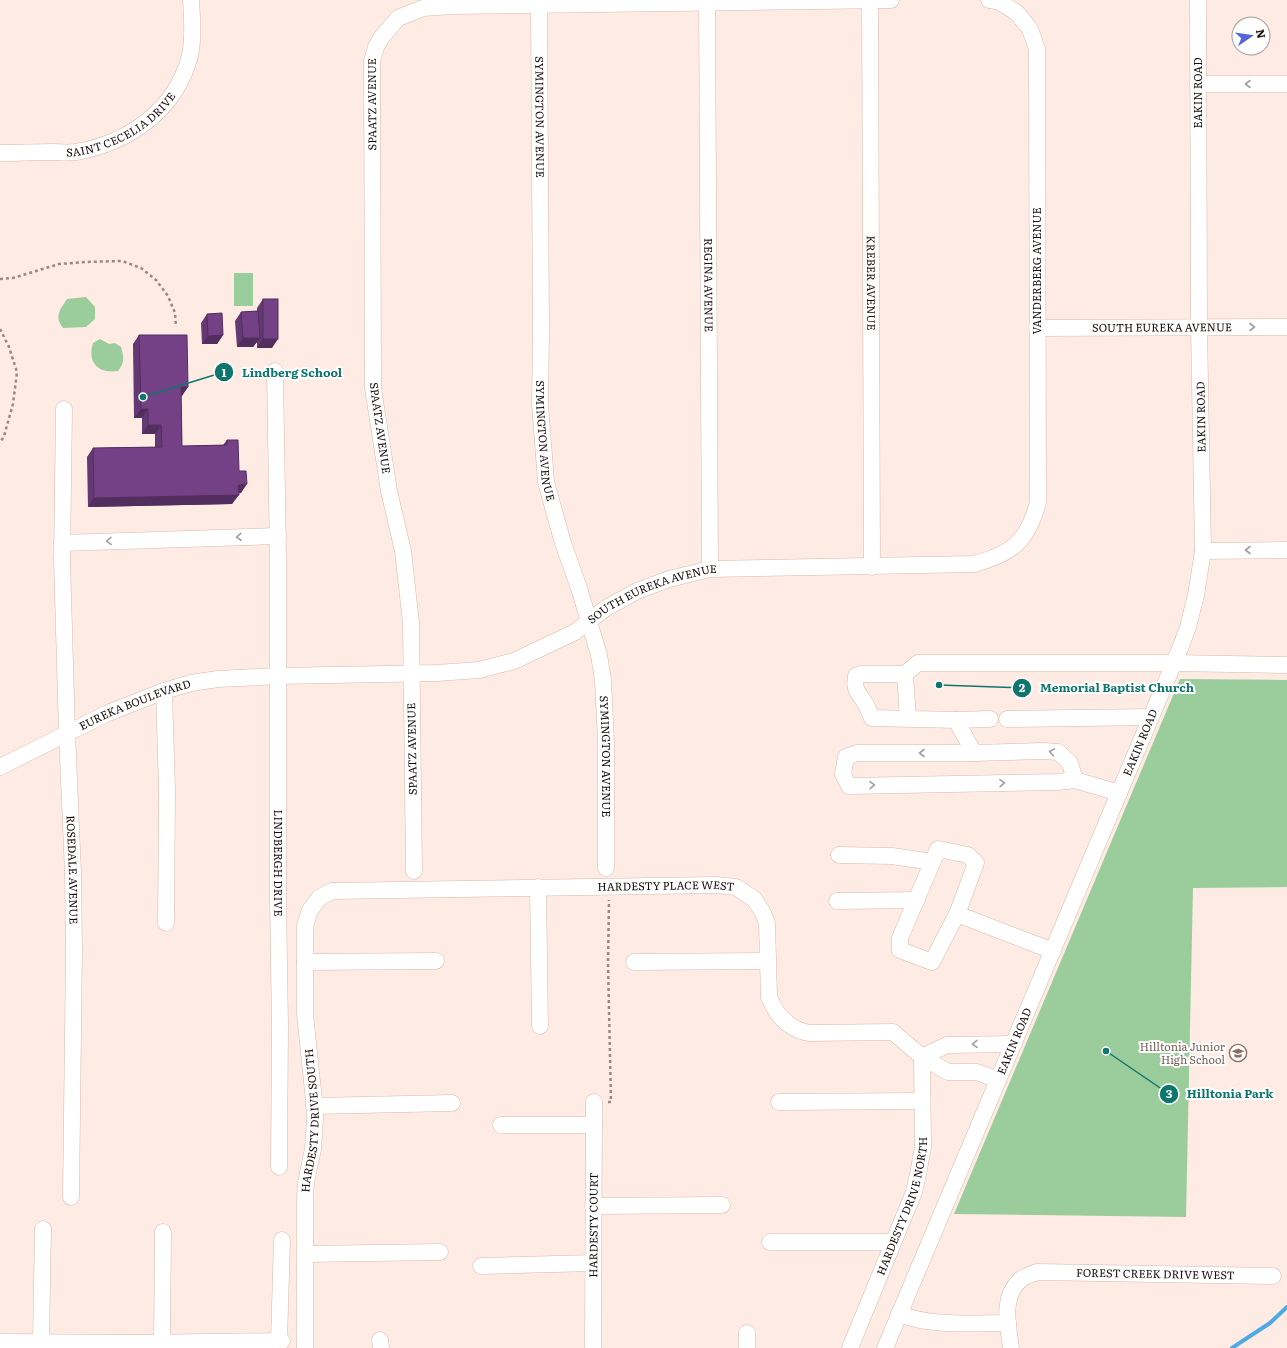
<svg xmlns="http://www.w3.org/2000/svg" width="1287" height="1348" viewBox="0 0 1287 1348" font-family="Literata,serif">
<rect width="100%" height="100%" fill="#feece4"/>
<g fill="#9acd9b">
<rect x="234" y="273" width="19" height="33"/>
<path d="M86,297L95,307V319L86,327L63,328C54,316 60,310 67,299Z"/>
<path d="M100,339L109,344L115,343L121,347C124,358 125,362 118,371C98,374 87,362 93,343Z"/>
<polygon points="1180,679 1287,680 1287,887 1193,888 1186,1217 954,1214"/>
</g>
<g fill="none" stroke-linecap="round" stroke-linejoin="round">
<polyline stroke="#4fa9e2" stroke-width="4" points="1232,1348 1270,1323 1287,1307"/>
<defs>
<g id="minor">
<path id="s1" d="M707,0L710,569"/>
<path id="s2" d="M870,0L872,567"/>
<path id="s3" d="M539,5L541,331L540,404L546,482L563,543L579,588L599,655L603,680L606,742V868"/>
<polyline points="1198,84 1287,84"/>
<path id="s4" d="M0,153C17,153 35,152 52,152C60,152 68,153 76,152C129,143 177,109 190,55C194,37 192,18 191,0"/>
<path id="s5" d="M1037,328L1287,327"/>
<path id="s6" d="M275,371L278,559V901L280,1026L279,1167"/>
<path id="s7" d="M64,409L62,560L67,733L73,873L74,950L71,1197"/>
<polyline points="62,543 278,536"/>
<polyline points="1203,551 1287,550"/>
<polyline points="905,674 918,663 1174,663 1287,665"/>
<polyline points="164,691 167,790 166,923"/>
<path d="M908,719L905,674H861L856,676C854,688 856,690 863,700C867,705 869,712 872,718L956,720L974,753"/>
<polyline points="1007,719 1151,717"/>
<polyline points="956,720 990,719"/>
<path id="s8" d="M0,767L108,713L164,691L191,683L218,679L279,676L437,673L479,670L514,661L575,632L606,608L637,591L669,579L710,569L974,564C1012,554 1028,541 1038,502L1037,49L1030,29L1017,13L1000,2L989,0"/>
<polyline points="1075,780 1070,763 1058,752 1042,751 974,753 857,753 846,757 843,774 849,786 1058,782 1075,780 1119,793"/>
<polygon points="938,849 968,855 976,863 957,914 932,962 900,950 900,938"/>
<polyline points="839,855 892,856 932,862"/>
<path id="s9" d="M414,871L411,623L403,551L389,491L373,388L372,61L376,47L381,38L398,18L423,8L452,6L891,0"/>
<polyline points="538,887 540,1026"/>
<polyline points="837,901 917,900"/>
<polyline points="957,914 1053,951"/>
<polyline points="305,962 436,961"/>
<polyline points="634,962 767,961"/>
<polyline points="922,1057 947,1045 1014,1044"/>
<polyline points="779,1102 921,1101"/>
<polyline points="314,1106 452,1103"/>
<polyline points="501,1125 594,1125"/>
<polyline points="593,1206 722,1205"/>
<polyline points="770,1242 893,1242"/>
<polyline points="306,1254 440,1252"/>
<polyline points="481,1266 593,1263"/>
<path d="M899,1314C934,1327 971,1323 1008,1323"/>
<polyline points="380,1340 381,1348"/>
<polyline points="279,1341 282,1240"/>
<polyline points="0,1342 139,1343 282,1341"/>
<polyline points="41,1342 43,1229"/>
<polyline points="162,1342 163,1232"/>
<path id="s10" d="M305,1348V1197L306,1182L313,1149L315,1118L314,1101L305,1014V926L310,910L320,897L332,891L715,885L736,887L754,899L762,911L767,923L769,997C776,1015 788,1029 809,1033L893,1032L922,1057L948,1072H977L998,1080"/>
<path id="s11" d="M593,1348L594,1102"/>
<polyline points="747,1348 747,1333"/>
<path id="s12" d="M850,1348L914,1192L919,1169L923,1147L922,1057"/>
<path id="s13" d="M885,1348L1181,646L1188,627L1196,595L1203,551L1199,327L1198,0"/>
<path id="s14" d="M1011,1348C1008,1325 1001,1298 1020,1280C1024,1276 1032,1274 1037,1272L1273,1276"/>
</g>
</defs>
<use href="#minor" stroke="#d5b9ac" stroke-width="17"/>
<g stroke="#968882" stroke-width="2.5" stroke-dasharray="3 3" stroke-linecap="butt">
<polyline points="0,279 13,278 59,264 85,262 122,261 141,268 156,280 168,296 175,313 176,327"/>
<polyline points="0,329 9,347 17,372 13,404 4,436 0,443"/>
<polyline points="608,1102 611,1102 608,963 609,900"/>
</g>
<use href="#minor" stroke="#fff" stroke-width="16"/>
</g>
<g fill="#643873">
<polygon points="263,299 272,348 257,348 257,342 253,347 237,347 235,321 241,312 257,311 257,308"/>
<polygon points="207,314 223,335 217,344 202,344 201,323"/>
<polygon points="139,335 188,387 181,396 182,446 223,445 227,440 239,471 241,493 239,493 232,504 88,507 87,457 93,448 155,447 155,434 142,434 142,418 134,418 133,344"/>
</g>
<g fill="#512e5e">
<polygon points="223,335 217,344 202,344 208,336"/>
<polygon points="243,338 260,338 253,347 237,347"/>
<polygon points="263,339 278,339 272,348 257,348"/>
<polygon points="181,387 188,387 182,396 175,396"/>
<polygon points="141,409 148,409 142,418 134,418"/>
<polygon points="148,425 161,425 155,434 142,434"/>
<polygon points="247,484 241,493 232,494 238,485"/>
<polygon points="239,495 232,504 88,507 94,498"/>
</g>
<g fill="#744186" stroke="#512e5e">
<rect x="263" y="299" width="15" height="40"/>
<polygon points="258,311 260,338 243,338 241,312"/>
<polygon points="222,313 223,335 208,336 207,314"/>
<polygon points="139,335 187,335 188,387 181,387 182,446 227,445 227,440 238,440 239,471 246,471 247,484 238,485 239,495 94,498 93,448 162,447 161,425 148,425 148,409 141,409"/>
</g>
<defs><path id="oneway-chevron" d="M-2-3.5L2.5 0L-2 3.5" fill="none" stroke-width="1.6" stroke-linecap="round" stroke-linejoin="round"/></defs>
<g stroke="#a29e9c">
<use href="#oneway-chevron" transform="translate(1248 84) rotate(180)"/>
<use href="#oneway-chevron" transform="translate(1252 327)"/>
<use href="#oneway-chevron" transform="translate(239 537) rotate(178)"/>
<use href="#oneway-chevron" transform="translate(109 541) rotate(178)"/>
<use href="#oneway-chevron" transform="translate(1248 550) rotate(180)"/>
<use href="#oneway-chevron" transform="translate(1052 752) rotate(-170)"/>
<use href="#oneway-chevron" transform="translate(922 753) rotate(-180)"/>
<use href="#oneway-chevron" transform="translate(1002 783) rotate(-1)"/>
<use href="#oneway-chevron" transform="translate(872 785) rotate(-1)"/>
<use href="#oneway-chevron" transform="translate(975 1044) rotate(179)"/>
</g>
<defs>
<symbol id="school-ring" viewBox="-11 -11 22 22"><circle r="9.5" fill="#fff" stroke="#8d6e63" stroke-width="1.5"/><path d="M0-5L7-2L0 1L-7-2ZM-4 1L0 2.5L4 1V4Q0 6-4 4Z" fill="#8d6e63"/></symbol>
</defs>
<g fill-rule="evenodd">
<use href="#school-ring" x="1228" y="1043" width="20" height="20"/>
</g>
<g text-anchor="middle" stroke-width="4" stroke-linejoin="round" paint-order="stroke">
<g font-size="11" fill="#160d08" stroke="#fff">
<text transform="translate(1198 93) rotate(-90)" y="4">EAKIN ROAD</text>
<text dy="4" stroke="none"><textPath href="#s9" startOffset="770">SPAATZ AVENUE</textPath></text>
<text dy="4" stroke="none"><textPath href="#s3" startOffset="112">SYMINGTON AVENUE</textPath></text>
<text dy="4" stroke="none"><textPath href="#s4" startOffset="129">SAINT CECELIA DRIVE</textPath></text>
<text transform="translate(1037 271) rotate(-90)" y="4">VANDERBERG AVENUE</text>
<text dy="4" stroke="none"><textPath href="#s2" startOffset="283">KREBER AVENUE</textPath></text>
<text dy="4" stroke="none"><textPath href="#s1" startOffset="285">REGINA AVENUE</textPath></text>
<text dy="4" stroke="none"><textPath href="#s5" startOffset="125">SOUTH EUREKA AVENUE</textPath></text>
<text transform="translate(1201 417) rotate(-91)" y="4">EAKIN ROAD</text>
<text transform="translate(380 428) rotate(82)" y="4">SPAATZ AVENUE</text>
<text dy="4" stroke="none"><textPath href="#s3" startOffset="436">SYMINGTON AVENUE</textPath></text>
<text dy="4" stroke="none"><textPath href="#s8" startOffset="689">SOUTH EUREKA AVENUE</textPath></text>
<text dy="4" stroke="none"><textPath href="#s8" startOffset="149">EUREKA BOULEVARD</textPath></text>
<text dy="4" stroke="none"><textPath href="#s13" startOffset="657">EAKIN ROAD</textPath></text>
<text transform="translate(412 749) rotate(-91)" y="4">SPAATZ AVENUE</text>
<text dy="4" stroke="none"><textPath href="#s3" startOffset="760">SYMINGTON AVENUE</textPath></text>
<text dy="4" stroke="none"><textPath href="#s6" startOffset="492">LINDBERGH DRIVE</textPath></text>
<text dy="4" stroke="none"><textPath href="#s7" startOffset="461">ROSEDALE AVENUE</textPath></text>
<text dy="4" stroke="none"><textPath href="#s10" startOffset="804">HARDESTY PLACE WEST</textPath></text>
<text dy="4" stroke="none"><textPath href="#s13" startOffset="333">EAKIN ROAD</textPath></text>
<text dy="4" stroke="none"><textPath href="#s10" startOffset="228">HARDESTY DRIVE SOUTH</textPath></text>
<text dy="4" stroke="none"><textPath href="#s12" startOffset="152">HARDESTY DRIVE NORTH</textPath></text>
<text dy="4" stroke="none"><textPath href="#s11" startOffset="123">HARDESTY COURT</textPath></text>
<text dy="4" stroke="none"><textPath href="#s14" startOffset="209">FOREST CREEK DRIVE WEST</textPath></text>
</g>
<g font-size="11" fill="#785e54" stroke="#fff" text-anchor="end">
<text x="1225" y="1051">Hilltonia Junior<tspan x="1225" dy="13">High School</tspan></text>
</g>
</g>
<path fill="none" stroke="#0f766e" stroke-width="1.5" d="M143 397L224 372M939 685L1022 688M1106 1051L1169 1094"/>
<g fill="#0f766e" stroke="#fff" stroke-width="1.5">
<circle cx="143" cy="397" r="4"/>
<circle cx="939" cy="685" r="4"/>
<circle cx="1106" cy="1051" r="4"/>
<circle cx="224" cy="372" r="10"/>
<circle cx="1022" cy="688" r="10"/>
<circle cx="1169" cy="1094" r="10"/>
</g>
<g font-size="12" text-anchor="middle" font-weight="bold" fill="#fff">
<text x="224" y="377">1</text>
<text x="1022" y="692">2</text>
<text x="1169" y="1098">3</text>
</g>
<g font-size="12" text-anchor="middle" font-weight="bold" fill="#0f766e" stroke="#fff" stroke-width="4" stroke-linejoin="round" paint-order="stroke">
<text x="292" y="377">Lindberg School</text>
<text x="1117" y="692">Memorial Baptist Church</text>
<text x="1230" y="1098">Hilltonia Park</text>
</g>
<g transform="translate(1251 36) rotate(77)"><circle r="19" fill="#ffffff" stroke="#a29e9c"/>
<path d="M0-3L7 15L0 10L-7 15Z" fill="#5566dc"/>
<text y="-6" font-size="11" font-weight="bold" text-anchor="middle" fill="#160d08">N</text>
</g>
</svg>
